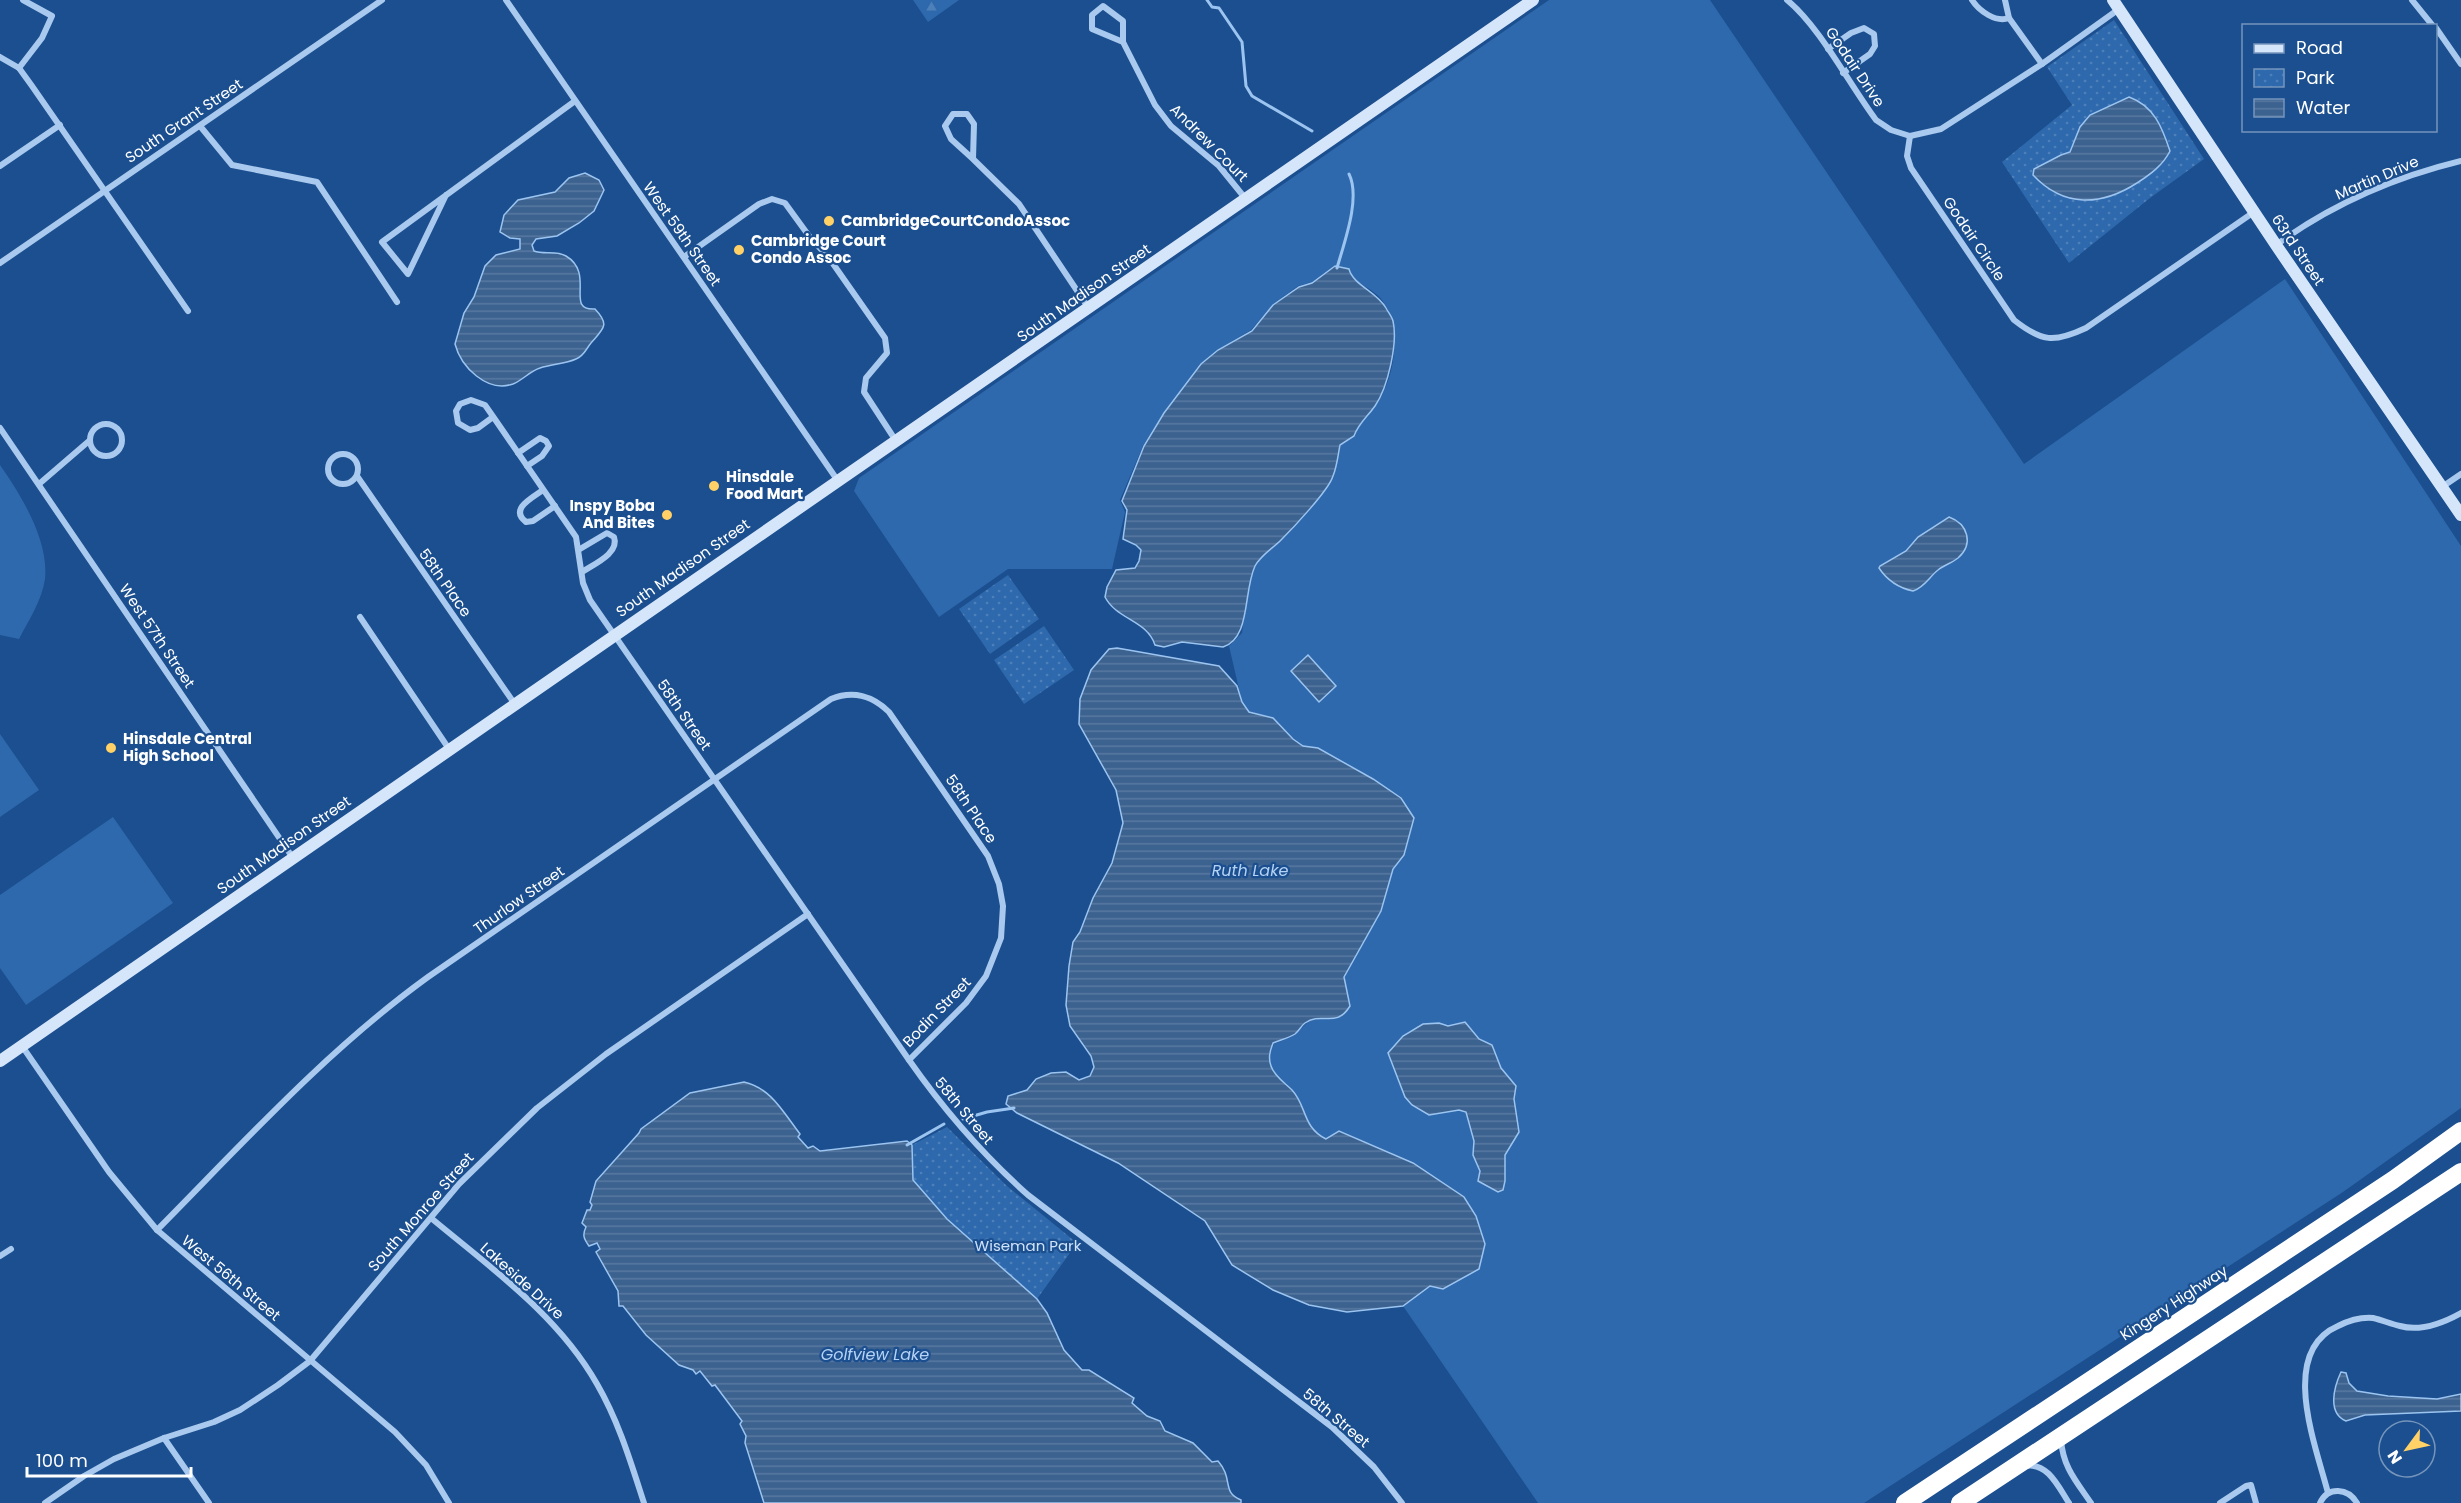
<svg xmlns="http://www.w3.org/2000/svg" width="2461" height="1503" viewBox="0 0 2461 1503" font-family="Poppins,sans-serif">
<defs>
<pattern id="forest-firs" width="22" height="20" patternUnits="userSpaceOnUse" patternTransform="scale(1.5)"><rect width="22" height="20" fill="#2e69ad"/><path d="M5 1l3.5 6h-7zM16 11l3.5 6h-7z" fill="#4d80b9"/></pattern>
<pattern id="park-dots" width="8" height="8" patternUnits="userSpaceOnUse" patternTransform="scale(1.5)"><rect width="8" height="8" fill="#2e69ad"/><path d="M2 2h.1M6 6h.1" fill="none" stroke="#4d80b9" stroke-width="1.8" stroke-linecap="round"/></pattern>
<pattern id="water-rules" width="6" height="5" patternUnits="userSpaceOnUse" patternTransform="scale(1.5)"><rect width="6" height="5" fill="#3c6290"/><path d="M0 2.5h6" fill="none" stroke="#597aa1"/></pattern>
</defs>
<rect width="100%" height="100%" fill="#1b4f8f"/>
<g fill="#2e69ad">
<path d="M1549,0H1710L2024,464L2285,279L2461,546V1108L2343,1192L1864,1503H1538L1403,1306L1484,1246L1476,1216L1464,1197L1413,1162L1340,1131L1326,1139C1305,1128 1306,1108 1294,1092C1288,1083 1275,1078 1271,1067C1268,1059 1271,1051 1274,1044C1281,1041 1289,1038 1295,1034C1302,1029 1305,1022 1314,1020C1331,1014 1337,1027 1350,1006L1344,977L1382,910L1393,869L1405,854L1414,818L1401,797L1372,778L1318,748L1304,746L1293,738L1273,718L1249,711L1242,702L1229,646L1242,633L1247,591L1255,567L1262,557L1280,541L1333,479L1341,445L1355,436L1357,429C1366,418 1375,408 1382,395C1396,368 1401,326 1382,300C1373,288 1354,284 1349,269L1335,265L1312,282L1298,286L1273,304L1251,330L1217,350L1200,364L1164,412L1143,446L1120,500L1125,512L1112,569H1008L939,617L854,491L859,478Z"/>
<path d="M0,465C21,495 49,540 45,579C42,600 29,620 19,639L0,635Z"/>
<polygon points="0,734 39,790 0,817"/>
<polygon points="113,817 173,903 26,1005 0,968 0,895"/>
</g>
<polygon fill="url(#forest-firs)" points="913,0 959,0 928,22"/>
<g fill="url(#park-dots)">
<polygon points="2114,20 2204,159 2150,198 2069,263 2002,162 2072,105 2047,67"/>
<polygon points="1008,575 1039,619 990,654 959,609"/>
<polygon points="1044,626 1074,670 1024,704 994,660"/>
<polygon points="947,1127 1007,1186 1077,1243 1037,1299 947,1219 913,1180 912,1145"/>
</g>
<g fill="url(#water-rules)" stroke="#9cc4f0" stroke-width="1.5">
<path d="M2129,97C2154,106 2162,127 2170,151C2163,165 2151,174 2137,183C2101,206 2064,208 2033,175L2034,169L2061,155L2070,152L2080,127L2090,115Z"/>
<path d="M585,173L599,180L604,190L594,211L579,223L557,236L536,239L532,245L534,251C544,255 556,250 566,256C596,274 564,311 595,309C610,325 604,328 591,343C586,349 584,356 576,359C565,364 552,364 540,368C530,371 523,380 513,384C487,393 461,367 455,344L464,313L474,297L485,266L496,255L520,249V239L510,238L500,232L504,215L518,200L555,192L569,178Z"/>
<path d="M1335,266L1349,269C1353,285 1377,292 1386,308C1388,312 1392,317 1393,321C1398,343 1388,387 1375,406C1368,416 1358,424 1354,436L1340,445C1338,455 1337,466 1333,476C1329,490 1292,529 1281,540C1272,549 1261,555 1255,566C1243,592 1251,638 1223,647L1182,642L1164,647L1155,645C1147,620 1117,620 1105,597L1107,587L1116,570L1135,568L1139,561L1141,550L1136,545L1123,539L1127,510L1122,501L1144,446L1164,413L1201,364L1218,350L1252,331L1273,305L1299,287L1312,283Z"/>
<path d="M1949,517C1968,524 1974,544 1958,558C1952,563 1944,565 1938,570C1929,577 1925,587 1913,591C1899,588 1887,580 1879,568L1880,566L1906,551L1918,537Z"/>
<path d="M1117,648L1219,666L1237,686L1242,702L1249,712L1273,718L1293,739L1303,746L1318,748L1373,779L1401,798L1414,818L1404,855L1393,869L1381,911L1344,977L1350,1006C1336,1029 1322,1011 1305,1023C1301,1026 1299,1031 1295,1034C1289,1038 1280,1040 1273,1043C1270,1051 1268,1058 1271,1066C1274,1076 1285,1083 1292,1090C1307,1106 1302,1127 1326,1139L1339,1131L1413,1163L1464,1197L1476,1216L1485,1244L1479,1269L1443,1289L1430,1286L1403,1306L1347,1312L1309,1305L1273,1290L1232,1265L1205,1221L1118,1163L1017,1113L1006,1104L1008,1096L1027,1090L1036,1079L1051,1073L1066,1072L1079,1080L1090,1076L1094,1067L1091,1056L1070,1026L1066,1005L1069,966L1073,942L1080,932L1093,898L1112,863L1123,823L1116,790L1079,724L1080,699L1091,670L1109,649Z"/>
<polygon points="1308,655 1336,686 1319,702 1291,671"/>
<polygon points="1465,1022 1479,1039 1492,1045 1501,1068 1516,1086 1514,1099 1519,1132 1505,1155 1505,1181 1503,1190 1498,1192 1478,1181 1480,1171 1473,1155 1474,1141 1466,1112 1459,1110 1429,1115 1412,1105 1405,1097 1388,1053 1403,1036 1423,1024 1439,1023 1448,1026"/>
<path d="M744,1082C771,1088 783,1112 800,1134L798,1137L808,1148L813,1146L820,1151L907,1141L912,1145L913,1180L947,1219L1037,1299L1047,1313L1064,1350L1082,1370H1089L1134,1398L1132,1403L1147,1416L1160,1421L1165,1431L1193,1443L1212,1462L1218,1461C1234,1479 1221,1492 1241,1500V1503H764L745,1443L746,1436L740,1424L742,1421L715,1385L712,1386L700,1371L696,1374L693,1370L679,1365L646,1335L623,1306H619L618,1291L596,1252L600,1249L597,1243L589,1246C584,1239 582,1235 586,1227L582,1223L587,1210H590L592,1205L590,1202L596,1181L639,1133L641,1129L690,1093Z"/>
<path d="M2341,1372L2346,1373L2349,1383L2357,1391L2388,1396L2437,1399L2461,1394V1411L2365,1415L2346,1421C2327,1413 2334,1387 2341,1372Z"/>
</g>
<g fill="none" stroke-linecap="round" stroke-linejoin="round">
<g stroke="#9cc4f0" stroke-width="3">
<polyline points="1207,0 1212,7 1219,8 1242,42 1246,86 1252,96 1312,131"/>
<path d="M1337,268C1344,243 1361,198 1349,174"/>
<polyline points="963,1119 987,1112 1014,1108"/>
<polyline points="907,1145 944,1124"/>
</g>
<g stroke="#a9c9ee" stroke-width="6">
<polyline points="506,0 838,481"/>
<path d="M1787,0C1820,27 1849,84 1876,120L1891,130L1910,136"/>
<path d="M1972,0C1979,11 1996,23 2009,18"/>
<polyline points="2005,0 2009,18 2042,64"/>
<polyline points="2412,0 2433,26"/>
<polyline points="2436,28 2461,64"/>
<polyline points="1123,42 1092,29 1092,15 1103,6 1123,21 1123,42 1155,105 1171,126 1219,166 1245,198"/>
<polyline points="1828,49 1851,33 1864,28 1874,34 1875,46 1870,54 1843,73"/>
<polyline points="0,57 19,68 32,86 188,311"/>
<polyline points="19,68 42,38 52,16 23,0"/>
<polyline points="200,126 232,165 317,182 397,302"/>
<path d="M1910,136L1907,156L1911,168L2014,320C2042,342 2054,343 2086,328L2254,212"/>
<polyline points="1910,136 1941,129 2042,64 2119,9"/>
<polyline points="973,159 951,139 945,126 953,114 967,114 974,124 973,159 1019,204 1088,307"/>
<polyline points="0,166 60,125"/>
<polyline points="446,195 408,274 382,242 564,109 575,101"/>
<path d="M2276,245C2331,205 2395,177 2461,161"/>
<polyline points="684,257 759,204 772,199 785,203 809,236 829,258 885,338 887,353 866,378 864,392 896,441"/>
<polyline points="0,263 382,0"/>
<path d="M493,417L478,428L470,430L458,423L456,411L460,404L471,400L485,405L492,415L576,537L583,583L590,600L909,1060C944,1110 982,1154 1028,1195L1332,1427L1374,1467L1402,1503"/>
<circle cx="106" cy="440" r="16"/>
<polyline points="0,428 293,858"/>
<polyline points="518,453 540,438 546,441 549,446 542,456 527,466"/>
<circle cx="343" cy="469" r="15"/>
<polyline points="357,476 514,703"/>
<polyline points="39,484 89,441"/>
<polyline points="2442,487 2461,474"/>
<path d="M543,490C532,498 509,509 526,522L533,521L555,506"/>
<path d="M580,549L607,533L614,537C620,553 594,564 582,572"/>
<polyline points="360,617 449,749"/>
<polyline points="22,1046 109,1172 157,1230 395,1432 426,1465 449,1503"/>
<path d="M431,1218C491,1268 558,1315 597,1384C619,1422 631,1463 644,1503"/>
<path d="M157,1230C244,1142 327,1050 428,977L831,699C853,690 873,696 889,712L988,856L999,884L1003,906L1001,938L986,976L966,1003L909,1060"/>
<polyline points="0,1256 11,1249"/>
<polyline points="164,1438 209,1503"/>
<path d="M2061,1440C2063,1467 2076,1481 2091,1503"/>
<path d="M2026,1466C2048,1462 2059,1488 2069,1503"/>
<path d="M2328,1493C2316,1446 2278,1352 2338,1326C2348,1321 2361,1317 2373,1318C2382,1320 2391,1324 2400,1326C2421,1332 2443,1323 2461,1313"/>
<polyline points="45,1503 84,1476 114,1459 164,1438 214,1422 240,1410 278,1385 310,1361 459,1184 537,1108 606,1054 808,914"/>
<polyline points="2220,1503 2246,1486 2251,1485 2256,1503"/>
<path d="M2320,1503C2328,1486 2348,1488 2357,1503"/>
</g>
<g stroke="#d6e6fa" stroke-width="12">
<polyline points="2113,0 2276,245 2461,515"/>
<polyline points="0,1061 1533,0"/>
</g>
<g stroke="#fff" stroke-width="18">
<polyline points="1905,1503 2393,1180 2461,1131"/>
<polyline points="1960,1503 2461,1172"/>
</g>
</g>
<g fill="#ffd166" stroke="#1b4f8f" stroke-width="2">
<circle cx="829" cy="221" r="6"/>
<circle cx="739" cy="250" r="6"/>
<circle cx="714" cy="486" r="6"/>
<circle cx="667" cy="515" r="6"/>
<circle cx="111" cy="748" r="6"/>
</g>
<g text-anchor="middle" stroke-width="4.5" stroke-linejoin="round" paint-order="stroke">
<g font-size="15" fill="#fff" stroke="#1b4f8f">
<text transform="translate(1855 67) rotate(56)" y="5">Godair Drive</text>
<text transform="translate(184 121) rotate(-34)" y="5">South Grant Street</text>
<text transform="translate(1209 143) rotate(45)" y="5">Andrew Court</text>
<text transform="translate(2377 178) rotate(-23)" y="5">Martin Drive</text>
<text transform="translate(682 234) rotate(55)" y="5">West 59th Street</text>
<text transform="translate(1974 239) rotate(56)" y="5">Godair Circle</text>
<text transform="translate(2298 250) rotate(56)" y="5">63rd Street</text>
<text transform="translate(1084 293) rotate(-35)" y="5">South Madison Street</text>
<text transform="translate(683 568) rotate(-35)" y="5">South Madison Street</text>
<text transform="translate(445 583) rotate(55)" y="5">58th Place</text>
<text transform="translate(157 636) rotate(56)" y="5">West 57th Street</text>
<text transform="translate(684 715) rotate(55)" y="5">58th Street</text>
<text transform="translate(971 809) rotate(56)" y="5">58th Place</text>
<text transform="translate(284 845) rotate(-35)" y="5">South Madison Street</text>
<text transform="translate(519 900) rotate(-35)" y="5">Thurlow Street</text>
<text transform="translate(937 1012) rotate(-46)" y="5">Bodin Street</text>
<text transform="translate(964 1111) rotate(50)" y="5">58th Street</text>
<text transform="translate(421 1212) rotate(-49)" y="5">South Monroe Street</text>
<text transform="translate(231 1278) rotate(40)" y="5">West 56th Street</text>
<text transform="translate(522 1281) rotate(42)" y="5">Lakeside Drive</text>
<text transform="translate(2174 1303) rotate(-33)" y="5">Kingery Highway</text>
<text transform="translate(1336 1418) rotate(40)" y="5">58th Street</text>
</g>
<g font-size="15" font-weight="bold" fill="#fff" stroke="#1b4f8f" text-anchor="start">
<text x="841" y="226">CambridgeCourtCondoAssoc</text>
<text x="751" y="246">Cambridge Court<tspan x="751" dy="17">Condo Assoc</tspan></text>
<text x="726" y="482">Hinsdale<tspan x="726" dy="17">Food Mart</tspan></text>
<text x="655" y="511" text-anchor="end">Inspy Boba<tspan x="655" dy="17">And Bites</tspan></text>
<text x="123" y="744">Hinsdale Central<tspan x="123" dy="17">High School</tspan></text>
</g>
<g font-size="15" fill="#cfe3fa" stroke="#1b4f8f">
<text x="1028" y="1251">Wiseman Park</text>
</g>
<g font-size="16" font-style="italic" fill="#b5d3f5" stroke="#1b4f8f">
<text x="1250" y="876">Ruth Lake</text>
<text x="875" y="1360">Golfview Lake</text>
</g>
</g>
<rect x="2242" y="24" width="195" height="108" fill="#1b4f8f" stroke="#7695bc" stroke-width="1.5"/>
<rect x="2254" y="44" width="30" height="9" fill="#d6e6fa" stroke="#7695bc" stroke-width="1.5"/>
<text x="2296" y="54" font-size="18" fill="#ffffff">Road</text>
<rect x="2254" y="69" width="30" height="18" fill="url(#park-dots)" stroke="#7695bc" stroke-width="1.5"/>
<text x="2296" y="84" font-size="18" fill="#ffffff">Park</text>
<rect x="2254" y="99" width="30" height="18" fill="url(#water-rules)" stroke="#7695bc" stroke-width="1.5"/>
<text x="2296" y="114" font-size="18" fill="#ffffff">Water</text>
<g transform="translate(2407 1449) rotate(237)"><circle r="28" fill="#1b4f8f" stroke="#7695bc" stroke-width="1.5"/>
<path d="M0-4.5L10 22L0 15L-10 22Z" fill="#ffd166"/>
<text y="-9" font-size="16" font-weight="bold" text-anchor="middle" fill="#ffffff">N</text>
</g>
<path d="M27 1467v9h164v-9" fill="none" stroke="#ffffff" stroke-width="3"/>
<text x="36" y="1467" font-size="18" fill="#ffffff" stroke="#1b4f8f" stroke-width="4.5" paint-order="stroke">100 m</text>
</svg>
